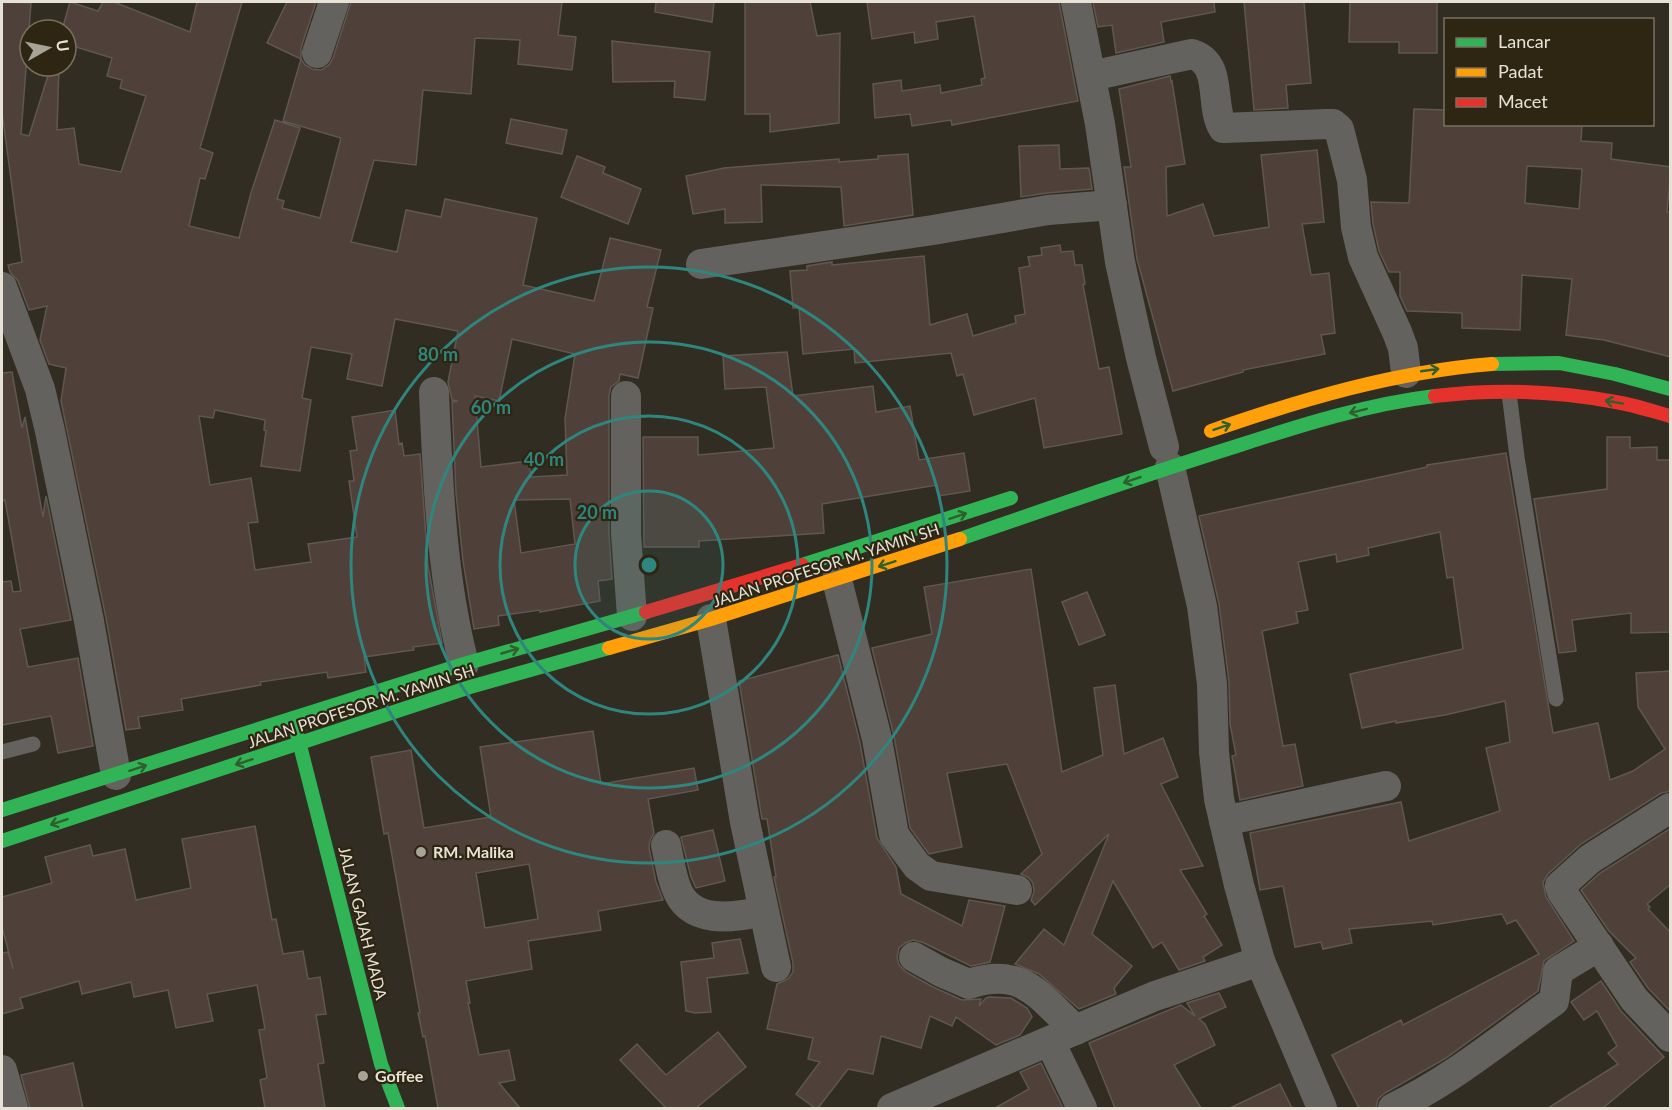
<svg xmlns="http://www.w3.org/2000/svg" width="1672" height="1110" viewBox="0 0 1672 1110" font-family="Lato,sans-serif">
<rect width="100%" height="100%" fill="#322d22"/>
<g fill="#4f4139" stroke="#5f5751" stroke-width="1.5" fill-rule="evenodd">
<path d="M2,2L31,3L21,134L29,136L51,66H59L57,130L74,128L79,164L121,172L146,96L120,88L122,80L107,76L112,58L66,44V30H62L70,2L98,11L103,2H114L190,32L197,2H242L200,148L213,153L205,179L200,178L189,226L239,238L251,193L275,120L300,128L277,199L284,201L282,208L320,218L341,138L283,121L301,59L305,65L312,69L321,70L329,65L333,58L351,2H562L558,35L576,37L572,70L518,64L520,40L475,38L471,94L423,90L416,165L374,160L351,242L397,252L406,210L441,217L445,199L537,218L523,285L594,301L610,238L661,250L647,307L653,308L638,378L620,374L619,381L611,387L609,395V534L612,579L598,581L600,601L540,612V610L498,616L499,625L474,629L463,561L456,493L452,402L458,401L452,400L448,382L458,331L395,319L382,386L347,379L352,354L311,347L302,398L311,400L300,471L261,466L266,431L264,430L265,420L215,410L213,418L199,416L210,485L251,478L258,522L248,523L255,570L311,562L308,544L357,537L349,481H354L350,451L357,450L352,417L395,410L399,444L402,443L404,456L420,454L428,565L442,643L413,647L414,650L364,657L366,672L328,678L327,672L260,682L261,685L181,699L183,710L138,717L140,728L126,730L106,618L61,401L66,368L49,364L40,340L47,306L29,310L18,281L10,272L8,265L22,262L2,112ZM512,339L575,354L565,419L567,475L531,477L529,461L481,467L475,396L499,401ZM570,499L575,544L521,553L514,500Z"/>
<polygon points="287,2 316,2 301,48 301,59 267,43"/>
<polygon points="656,2 714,2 712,22 655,12"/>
<polygon points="745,2 810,2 817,36 840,33 839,123 770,132 770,114 745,114"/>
<polygon points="867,2 1059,2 1078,101 952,125 951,120 912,126 910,114 875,118 873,84 901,80 902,91 940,85 941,93 982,85 981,79 985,78 974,16 936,22 938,39 915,43 914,32 872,39"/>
<polygon points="1093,2 1214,2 1215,12 1161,22 1164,42 1116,53 1112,25 1098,27"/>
<polygon points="1244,2 1304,2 1311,83 1286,85 1288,108 1254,110"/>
<polygon points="1350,2 1437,2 1437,53 1399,53 1399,42 1349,42"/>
<polygon points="612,41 710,52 705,100 674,97 675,81 613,82"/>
<polygon points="1170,76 1171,82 1172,81 1185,164 1166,167 1167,216 1203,204 1214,236 1269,227 1261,155 1317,150 1324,222 1302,224 1311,275 1329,273 1335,333 1321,335 1325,354 1243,370 1243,372 1173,391 1137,259 1124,167 1131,167 1119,89"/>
<path d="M1414,109L1446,110V124H1582L1581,141L1612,143L1611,159L1671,167L1667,212H1670L1671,357L1604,340L1566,335L1572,279L1522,275L1520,330L1462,328V313L1407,311L1400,296V272H1389L1379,251L1373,224L1371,202L1409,203ZM1527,166L1582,169L1579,209L1525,203Z"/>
<polygon points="511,119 567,130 562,154 506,143"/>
<polygon points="1059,145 1060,169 1089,168 1092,189 1047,193 1021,197 1019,146"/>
<polygon points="908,154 913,215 844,226 841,187 761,185 762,222 725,223 725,209 693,214 686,176 724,168 839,159 839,162 878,159 878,156"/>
<polygon points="577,156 605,167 603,173 641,189 628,224 561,197"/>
<polygon points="1060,245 1061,252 1073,251 1075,265 1082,265 1085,284 1083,285 1099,369 1109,367 1122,434 1044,448 1035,398 974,415 963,374 957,376 951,353 855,363 854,349 803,354 799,308 793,308 790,271 807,270 807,266 832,262 832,265 924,256 930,325 967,314 973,336 1016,323 1015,316 1025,314 1019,268 1030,266 1028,257 1042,255 1041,248"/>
<polygon points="787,352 793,396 873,386 876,412 910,406 919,460 964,453 970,491 939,496 937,485 822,504 824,533 699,541 699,547 644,547 643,437 698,437 698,455 774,448 766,387 725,389 723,356"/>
<polygon points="12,372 22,428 25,417 43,517 46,496 71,620 20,629 28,667 78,658 93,746 58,753 51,716 2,725 2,582 11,581 13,592 21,591 5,500 2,501 2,373"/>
<polygon points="1607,437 1630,437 1630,448 1657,447 1657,460 1671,460 1671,632 1631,633 1631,613 1572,620 1576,651 1559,653 1534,499 1607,489"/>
<polygon points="1506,453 1553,733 1598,723 1610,780 1633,771 1665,749 1638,707 1636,673 1671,671 1671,791 1661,793 1581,844 1548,874 1543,882 1546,897 1574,941 1544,961 1538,991 1446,1058 1385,1093 1378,1099 1376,1108 1359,1108 1332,1055 1401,1020 1403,1025 1539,954 1516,920 1507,924 1502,914 1433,925 1432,921 1349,929 1352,943 1323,949 1321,942 1295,947 1283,886 1260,890 1250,833 1401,802 1409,841 1500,811 1486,748 1510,742 1505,701 1445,715 1396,723 1396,721 1362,728 1350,674 1463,649 1453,577 1447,578 1440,532 1368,548 1369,555 1337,562 1336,554 1298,562 1308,610 1296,612 1298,623 1262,631 1283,746 1295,744 1303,786 1240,800 1232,756 1236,755 1230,724 1229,682 1219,604 1199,516 1381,477 1427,467 1427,465"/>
<polygon points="1031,569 1062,772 1103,755 1094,688 1115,685 1124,754 1163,738 1178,777 1161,784 1203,866 1180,870 1207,914 1204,916 1222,945 1203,957 1205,961 1179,970 1162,942 1153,948 1113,881 1092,934 1132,966 1114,988 1116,994 1079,1009 1039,974 1015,964 1044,929 1064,945 1109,834 1035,905 1031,900 1034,892 1033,883 1028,877 1021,874 1042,854 1007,764 947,773 962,847 929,854 910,828 894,736 872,648 932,634 924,587"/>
<polygon points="1087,592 1105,635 1079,645 1062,602"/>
<polygon points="838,655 860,743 877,838 896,867 901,894 962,926 969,900 1005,906 990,962 971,966 922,942 913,940 905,943 899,948 897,957 899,965 906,972 933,987 962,1000 981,999 979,1006 986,998 990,997 1011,998 1027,1008 1032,1017 1020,1035 996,1045 956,1017 952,1026 930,1016 921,1048 881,1036 873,1074 848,1069 818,1108 815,1108 796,1094 820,1062 808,1059 813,1038 767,1029 777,984 788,979 793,972 793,963 774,877 776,877 767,819 762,819 739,681"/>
<path d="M593,731L601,784L694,768L698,790L648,799L654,833L650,840L649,848L656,882L663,900L598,911L601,930L528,941L532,969L466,981L470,1003H468L479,1055L509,1050L515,1080L499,1083L520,1108H438L425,1036L423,1037L418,1013H420L388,833L384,834L371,757L411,750L424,828L491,817L480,747ZM529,864L538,919L485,928L476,873Z"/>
<polygon points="255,826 272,920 276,919 283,954 303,951 308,979 320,977 326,1014 316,1015 324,1063 318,1064 325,1108 265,1108 260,1080 267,1078 259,1030 265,1029 257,985 207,994 213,1021 176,1028 168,990 134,997 131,982 82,994 79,981 20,998 23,1008 2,1014 2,953 8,952 13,969 2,927 2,897 52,883 45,857 90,845 93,856 125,849 136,900 191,888 182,839"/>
<polygon points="1671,828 1671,884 1647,904 1650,907 1648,909 1671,933 1671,1012 1648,988 1630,962 1636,958 1609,931 1581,890 1600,873"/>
<polygon points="713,830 725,881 696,888 691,877 681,837"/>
<polygon points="740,939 748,973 707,978 711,1012 695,1013 686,1011 681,962 714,958 712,943"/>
<polygon points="1601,981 1621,1011 1664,1057 1603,1108 1548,1108 1618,1064 1608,1053 1617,1046 1597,1011 1584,1020 1571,1002"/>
<polygon points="1219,993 1226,1007 1199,1019 1205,1024 1215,1045 1174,1065 1201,1108 1115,1108 1089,1043 1181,1005 1195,1016 1187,1003"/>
<polygon points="718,1032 746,1067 696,1108 666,1108 620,1060 637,1044 666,1075"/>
<polygon points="73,1063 83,1108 30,1108 21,1075"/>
<polygon points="1041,1063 1063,1108 995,1108 1029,1089 1020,1072"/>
<polygon points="1280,1084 1292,1108 1230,1108"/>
</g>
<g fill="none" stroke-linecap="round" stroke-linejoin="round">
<g stroke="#64625e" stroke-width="15">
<polyline points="1509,393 1517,457 1556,699"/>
<polyline points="2,752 33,744"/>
</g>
<g stroke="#64625e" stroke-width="30">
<polyline points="1076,2 1100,124 1120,262 1141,358 1164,447"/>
<polyline points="317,53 334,2"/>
<path d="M1091,76L1192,54C1224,64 1209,104 1223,128L1327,124H1333L1339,129L1352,180L1356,227L1363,257L1397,332L1403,348L1406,373"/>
<polyline points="701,264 933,230 1048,210 1112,205"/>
<polyline points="2,287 40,389 50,431 89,621 116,775"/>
<path d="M434,392C438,483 441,575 464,664"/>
<polyline points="626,396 626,534 632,616"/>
<polyline points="1170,467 1202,606 1212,684 1214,752 1219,799 1239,885 1260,961 1322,1108"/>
<polyline points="837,580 877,739 894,835 917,866 931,876 1017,890"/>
<polyline points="711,619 745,822 776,967"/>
<polyline points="1670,808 1590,859 1560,886 1562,892 1634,999 1670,1037"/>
<polyline points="1224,821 1386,786"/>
<path d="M666,845C669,859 671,874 676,887C689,925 733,918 763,911"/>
<path d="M914,957L941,972L969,984C1024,966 1039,997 1076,1030"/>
<polyline points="1050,1042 1082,1108"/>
<polyline points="2,1070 13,1108"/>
<polyline points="892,1108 1155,996 1260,961"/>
<path d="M1393,1108C1451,1081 1502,1038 1554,1001L1558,971L1599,946"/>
</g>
<g stroke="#30b455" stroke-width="14">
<polyline points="1492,364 1559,363 1615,374 1670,389"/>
<path d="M960,539C1052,507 1144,475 1237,446C1301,425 1368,404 1435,396"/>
<polyline points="802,565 1011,498"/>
<polyline points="293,718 381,1064 398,1108"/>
<polyline points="2,810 464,664 646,612"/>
<polyline points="2,841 470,687 609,648"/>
</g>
<g stroke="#ff9f0a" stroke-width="14">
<path d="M1211,431C1303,399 1394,372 1492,364"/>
<polyline points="609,648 711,619 960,539"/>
</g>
<g stroke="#e5322d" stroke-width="14">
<path d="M1435,396C1494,389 1558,391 1616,402C1634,405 1652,411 1670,416"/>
<polyline points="646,612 802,565"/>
</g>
</g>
<defs><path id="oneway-shaft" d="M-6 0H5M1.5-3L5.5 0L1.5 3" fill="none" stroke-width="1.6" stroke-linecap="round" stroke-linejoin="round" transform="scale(1.5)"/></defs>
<g stroke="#2f5f2d">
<use href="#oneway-shaft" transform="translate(1430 370) rotate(-8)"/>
<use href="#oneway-shaft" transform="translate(1614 402) rotate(-170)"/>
<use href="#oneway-shaft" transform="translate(1358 411) rotate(166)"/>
<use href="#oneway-shaft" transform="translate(1222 427) rotate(-19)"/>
<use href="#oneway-shaft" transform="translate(1132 480) rotate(161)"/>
<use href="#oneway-shaft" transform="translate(958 516) rotate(-18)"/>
<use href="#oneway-shaft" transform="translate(887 564) rotate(162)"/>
<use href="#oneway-shaft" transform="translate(510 651) rotate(-16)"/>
<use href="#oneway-shaft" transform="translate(244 762) rotate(162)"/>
<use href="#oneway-shaft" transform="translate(138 768) rotate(-18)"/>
<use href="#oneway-shaft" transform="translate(59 822) rotate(162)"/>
</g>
<circle cx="649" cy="565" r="74" fill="#2f867e" fill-opacity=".12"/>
<g fill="none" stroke="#2f867e" stroke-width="3">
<circle cx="649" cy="565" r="74"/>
<circle cx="649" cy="565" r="149"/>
<circle cx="649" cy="565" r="223"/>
<circle cx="649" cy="565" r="298"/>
</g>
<g fill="#a8a397" stroke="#2e2613" stroke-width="2">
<circle cx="421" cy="852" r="6"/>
<circle cx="363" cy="1076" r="6"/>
</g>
<g text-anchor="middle" stroke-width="4.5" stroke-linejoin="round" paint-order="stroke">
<g font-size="16" fill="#e7e2d6" stroke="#2e2613">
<text transform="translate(826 565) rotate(-18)" y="6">JALAN PROFESOR M. YAMIN SH</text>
<text transform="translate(361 706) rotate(-18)" y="6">JALAN PROFESOR M. YAMIN SH</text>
<text transform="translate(363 923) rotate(76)" y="6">JALAN GAJAH MADA</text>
</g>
<g font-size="16" font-weight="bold" fill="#e7e2d6" stroke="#2e2613" text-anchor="start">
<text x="433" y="858">RM. Malika</text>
<text x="375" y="1082">Goffee</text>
</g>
</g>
<circle cx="649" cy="565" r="9" fill="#2f867e" stroke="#2e2613" stroke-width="3"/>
<g font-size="18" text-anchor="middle" font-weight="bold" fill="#2f867e" stroke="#2e2613" stroke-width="4.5" stroke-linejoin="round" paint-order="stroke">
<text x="438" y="361">80 m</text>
<text x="491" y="414">60 m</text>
<text x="544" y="466">40 m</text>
<text x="597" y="519">20 m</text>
</g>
<rect width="1672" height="1110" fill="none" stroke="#e7e2d6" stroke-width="6"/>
<rect x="1444" y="18" width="210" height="108" fill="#2e2613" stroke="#787161" stroke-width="1.5"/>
<rect x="1456" y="38" width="30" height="9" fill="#30b455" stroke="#787161" stroke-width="1.5"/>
<text x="1498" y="48" font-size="18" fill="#e7e2d6">Lancar</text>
<rect x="1456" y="68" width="30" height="9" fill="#ff9f0a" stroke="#787161" stroke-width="1.5"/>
<text x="1498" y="78" font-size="18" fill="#e7e2d6">Padat</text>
<rect x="1456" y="98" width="30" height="9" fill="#e5322d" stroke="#787161" stroke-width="1.5"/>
<text x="1498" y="108" font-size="18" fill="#e7e2d6">Macet</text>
<g transform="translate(48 48) rotate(81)"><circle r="28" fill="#2e2613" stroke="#787161" stroke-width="1.5"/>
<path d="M0-4.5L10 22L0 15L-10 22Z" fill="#a8a397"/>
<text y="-9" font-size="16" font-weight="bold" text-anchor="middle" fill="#e7e2d6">U</text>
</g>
</svg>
